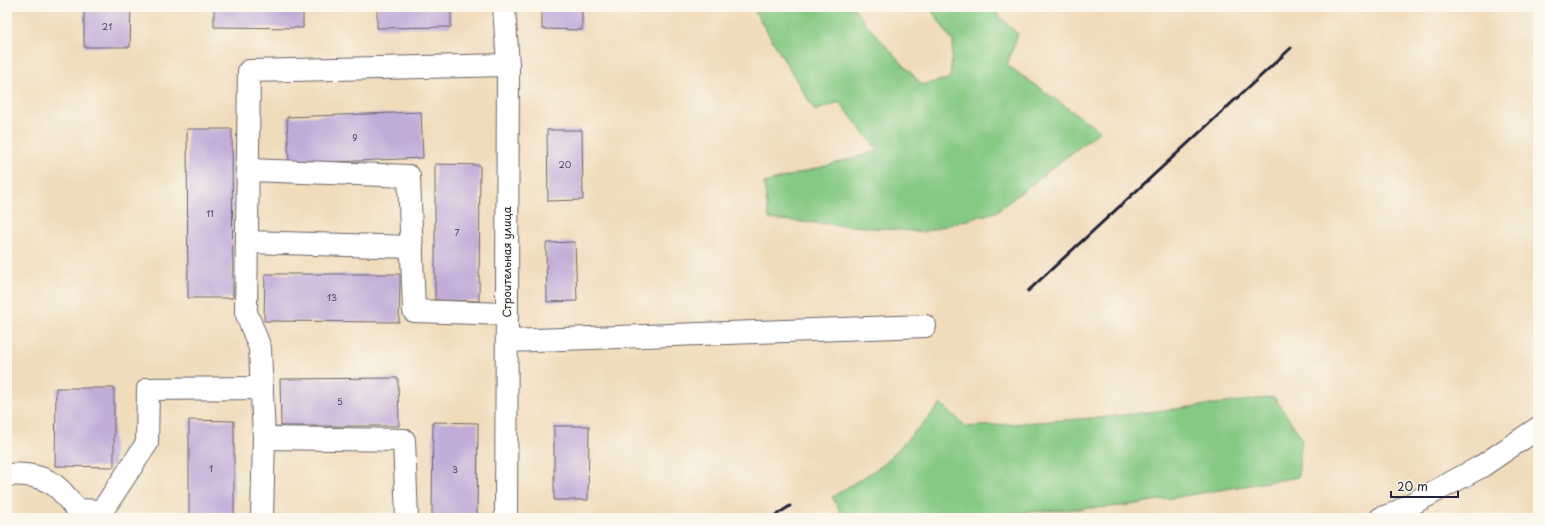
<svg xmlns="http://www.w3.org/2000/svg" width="1545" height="525" viewBox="0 0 1545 525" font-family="'Playpen Sans',sans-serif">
<rect width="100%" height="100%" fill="#fbf7ec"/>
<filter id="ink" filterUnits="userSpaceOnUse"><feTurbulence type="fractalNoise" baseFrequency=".025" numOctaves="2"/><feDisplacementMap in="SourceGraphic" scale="8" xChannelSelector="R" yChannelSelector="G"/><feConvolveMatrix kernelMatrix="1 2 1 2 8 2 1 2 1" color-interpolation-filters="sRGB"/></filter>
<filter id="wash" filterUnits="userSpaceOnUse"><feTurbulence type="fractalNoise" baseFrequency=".012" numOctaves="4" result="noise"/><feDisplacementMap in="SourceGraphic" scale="16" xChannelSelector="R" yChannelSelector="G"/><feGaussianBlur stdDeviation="0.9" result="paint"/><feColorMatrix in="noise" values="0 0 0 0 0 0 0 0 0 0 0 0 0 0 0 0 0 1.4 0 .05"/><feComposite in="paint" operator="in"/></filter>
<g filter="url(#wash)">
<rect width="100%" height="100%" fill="#f0dcbb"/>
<g fill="#85c983" stroke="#54765f">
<polygon points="752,7 853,7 866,24 922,85 950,78 953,42 931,9 939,7 990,7 1018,34 1007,65 1100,131 996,212 923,232 769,219 764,183 879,151 839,102 815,111"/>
<polygon points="1274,397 1302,438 1298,477 1123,506 938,518 844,518 832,497 883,465 941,404 967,427 1107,417"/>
</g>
<g id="blocks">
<g fill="#c1acd8">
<polygon points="84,7 131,7 130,47 84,47"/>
<polygon points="214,7 303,7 303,28 214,27"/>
<polygon points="377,7 451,7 451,27 377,28"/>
<polygon points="542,7 582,7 582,30 542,29"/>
<polygon points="421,112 423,158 289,164 287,117"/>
<polygon points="187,129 232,129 233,298 188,298"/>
<polygon points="547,130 582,130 583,200 548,201"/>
<polygon points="435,164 480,165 479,301 435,300"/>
<polygon points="575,242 577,301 547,302 546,243"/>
<polygon points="265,274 400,274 399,322 264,321"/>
<polygon points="398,378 399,426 281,426 280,379"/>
<polygon points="56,388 114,388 114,467 55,466"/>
<polygon points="189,420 234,421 234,518 189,518"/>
<polygon points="433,422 478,423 477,518 432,518"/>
<polygon points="554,426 589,426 588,500 554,500"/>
</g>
</g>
</g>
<g filter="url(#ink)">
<use href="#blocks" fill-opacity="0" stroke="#6a6368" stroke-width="1"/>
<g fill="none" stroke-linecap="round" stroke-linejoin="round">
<defs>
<g id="minor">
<polyline points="504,7 508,65 506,518"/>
<polyline points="247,170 409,176 414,311 507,314"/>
<polyline points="247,242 412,247"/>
<polyline points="507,341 925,326"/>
<polyline points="264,438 404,440 407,518"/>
<path d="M7,475C24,473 45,476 58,488C65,494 71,503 77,510L102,511"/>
<polyline points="101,518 102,511 147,443 148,389 262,388"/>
<polyline points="262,518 264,438 260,348 246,312 249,71 508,65"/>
<polyline points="1381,518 1395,513 1482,466 1538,428"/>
</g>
</defs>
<use href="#minor" stroke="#6a6368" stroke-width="24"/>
<use href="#minor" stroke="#fff" stroke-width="22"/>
<g stroke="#22223b" stroke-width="3">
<polyline points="1028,291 1291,48"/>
<polyline points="771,518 790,506"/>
</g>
</g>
</g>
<g text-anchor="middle" stroke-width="3" stroke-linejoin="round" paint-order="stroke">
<g font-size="9" fill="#4a4462">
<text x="107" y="30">21</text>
<text x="355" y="141">9</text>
<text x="565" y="168">20</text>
<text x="210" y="217">11</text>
<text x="457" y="236">7</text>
<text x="332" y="301">13</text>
<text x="340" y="405">5</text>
<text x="211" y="472">1</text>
<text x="455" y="473">3</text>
</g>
<g font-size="11" fill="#22223b" stroke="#fbf7ec">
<text transform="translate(507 262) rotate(-90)" y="4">Строительная улица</text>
</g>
</g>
<rect width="1545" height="525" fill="none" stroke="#fbf7ec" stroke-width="24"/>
<path d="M1391 491v6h67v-6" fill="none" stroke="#22223b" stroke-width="2"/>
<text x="1397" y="491" font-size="12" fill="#22223b" stroke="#fbf7ec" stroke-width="3" paint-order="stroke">20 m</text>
</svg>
